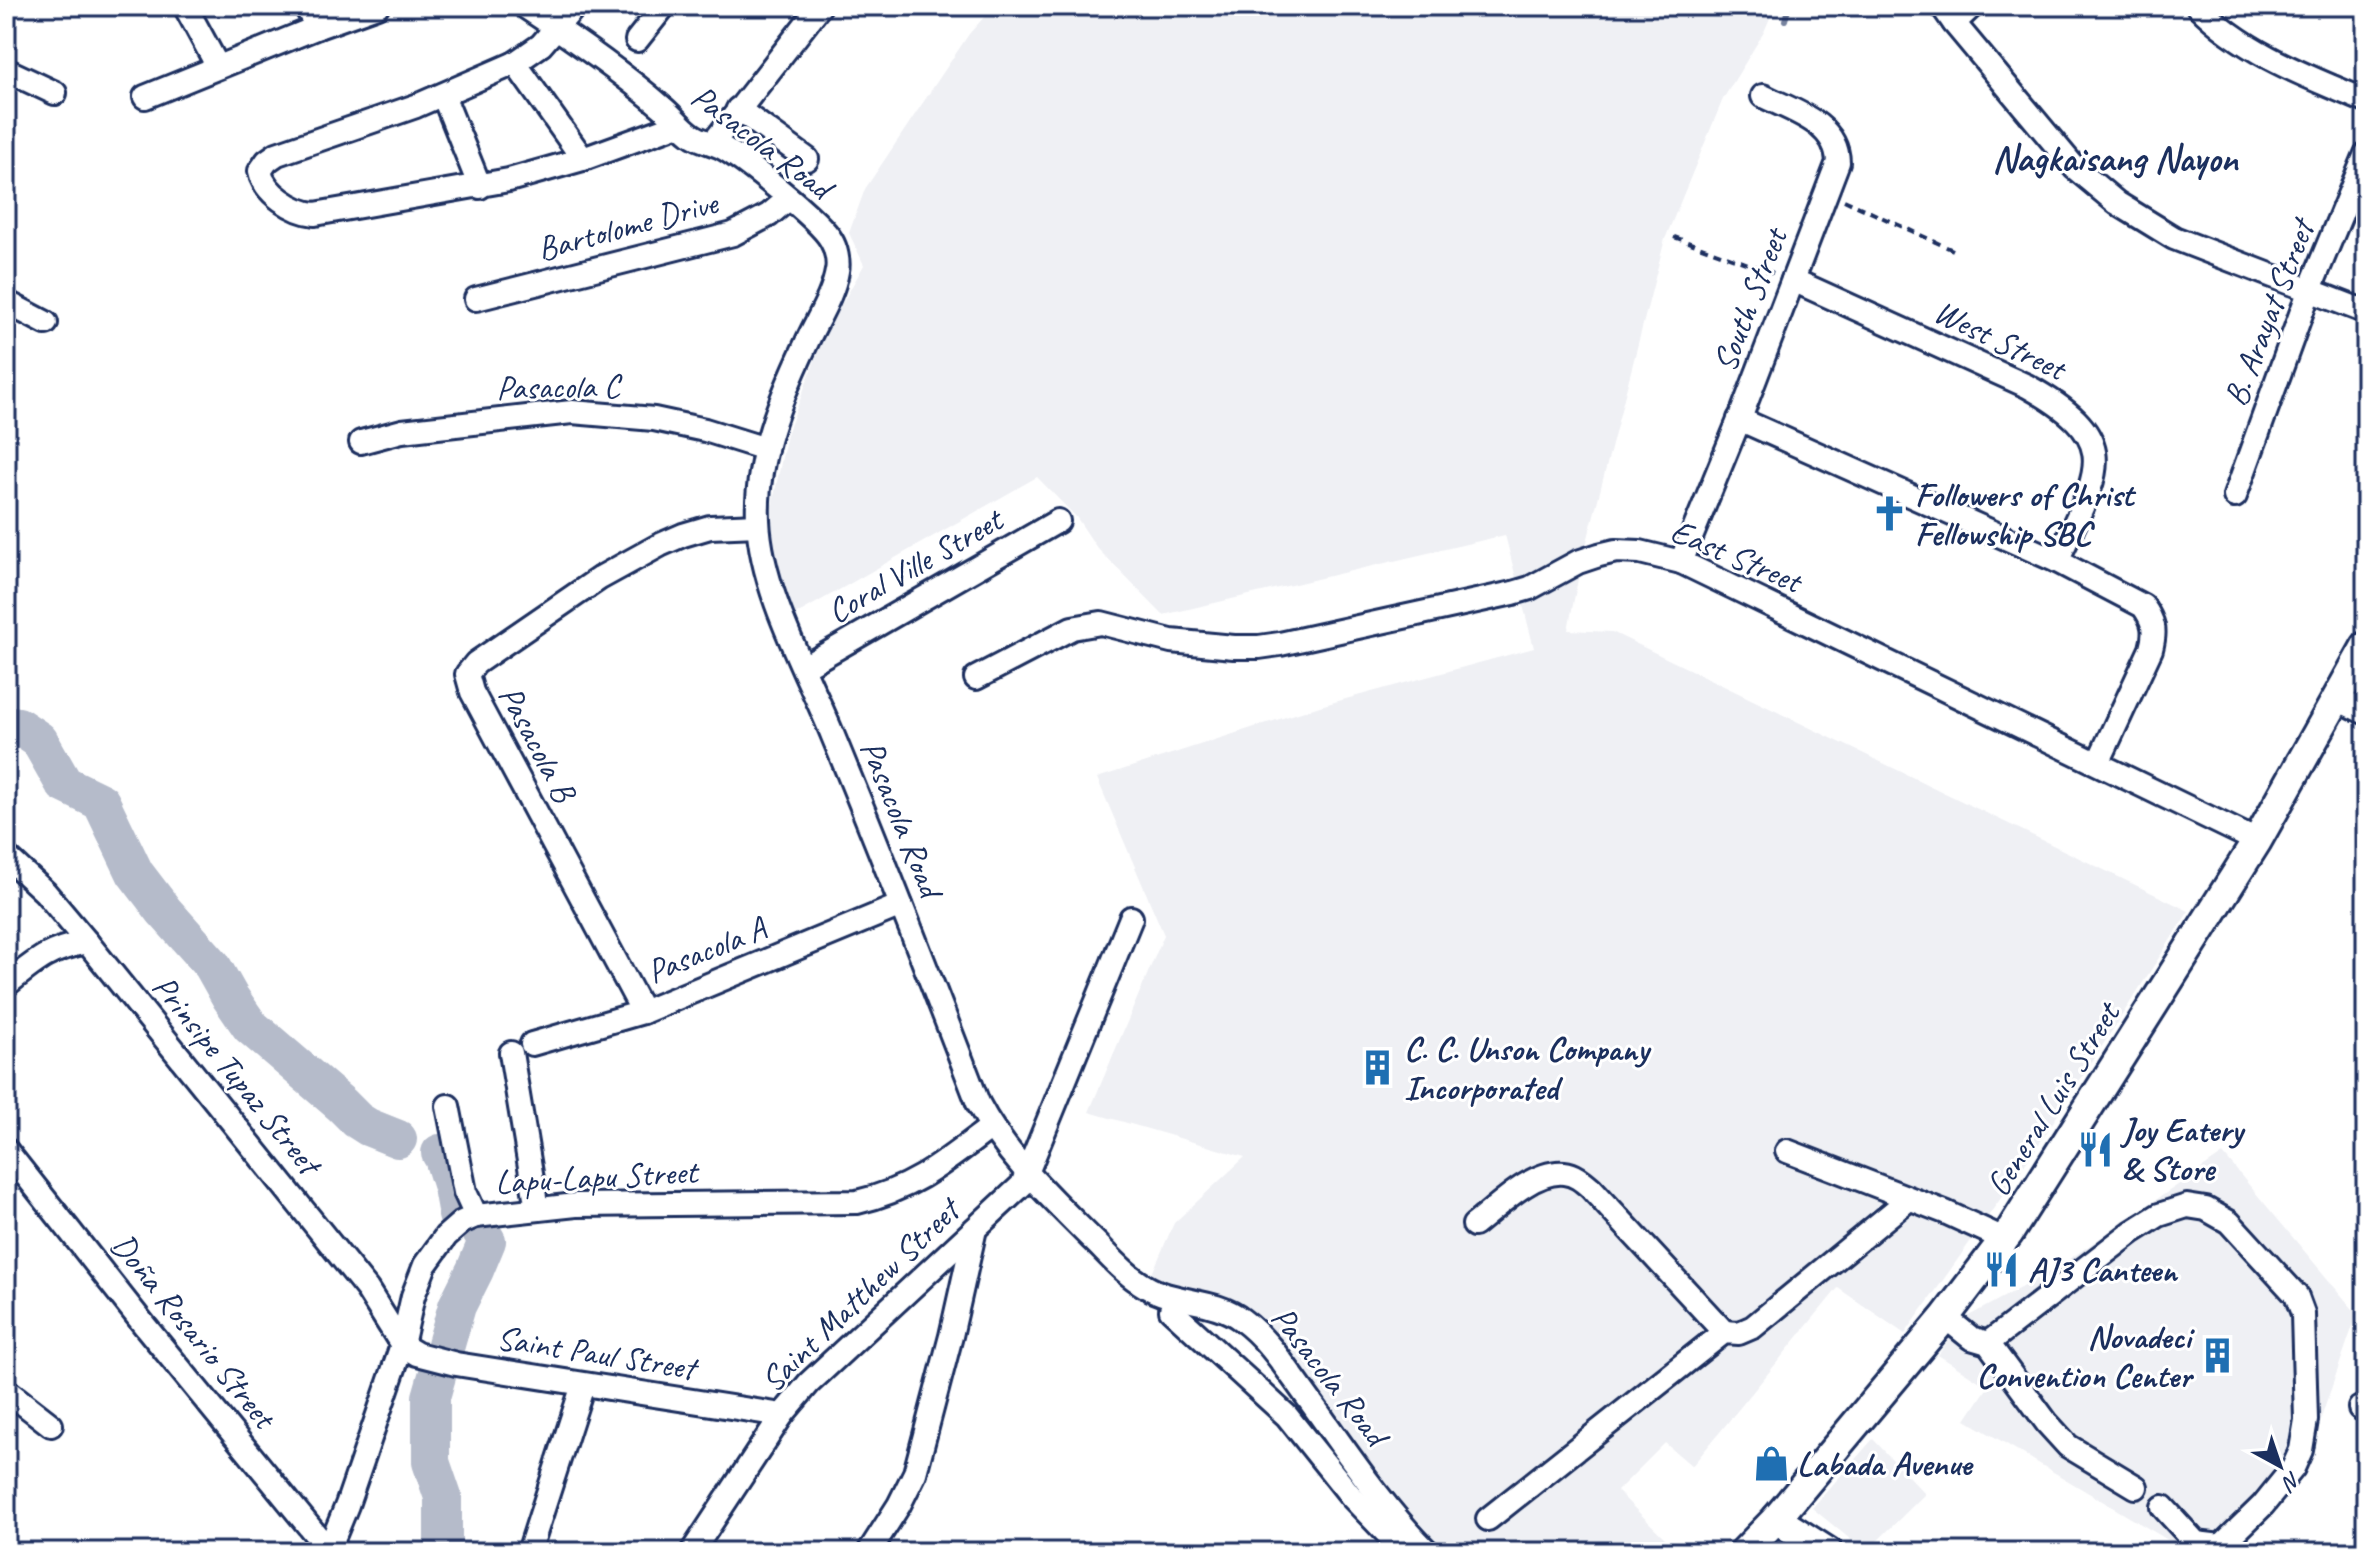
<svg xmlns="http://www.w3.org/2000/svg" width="2372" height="1558" viewBox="0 0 2372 1558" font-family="Caveat,sans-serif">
<rect width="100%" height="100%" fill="#fff"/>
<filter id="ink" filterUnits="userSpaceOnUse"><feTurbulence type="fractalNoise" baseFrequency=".0125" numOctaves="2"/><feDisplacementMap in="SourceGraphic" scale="16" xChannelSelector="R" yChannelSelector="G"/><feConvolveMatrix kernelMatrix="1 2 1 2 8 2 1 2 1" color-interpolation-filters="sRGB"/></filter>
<g filter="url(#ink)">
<g fill="#eff0f4">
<polygon points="994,6 1775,6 1764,32 1723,99 1665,239 1580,569 1568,630 1612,632 2189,911 2037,1147 1905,1334 1838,1288 1692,1466 1665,1443 1617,1491 1679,1552 1437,1552 1247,1318 1151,1276 1174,1223 1245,1157 1089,1112 1164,935 1097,778 1320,706 1534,648 1505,535 1163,615 1097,548 1077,518 1037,477 795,615 774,563 769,520 787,434 825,334 864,265 849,233 865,189 969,34"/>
<polygon points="2223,1154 2357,1314 2304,1467 2224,1552 2188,1552 1966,1420 1988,1387 1938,1355 1965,1318 2055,1269"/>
<polygon points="1873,1439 1925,1494 1866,1552 1812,1508"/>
</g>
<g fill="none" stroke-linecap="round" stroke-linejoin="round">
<polyline stroke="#77839f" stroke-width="6" points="1785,20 1789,6"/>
<g stroke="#b5bbca" stroke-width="38">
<polyline points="6,724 18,726 39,740 64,784 101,802 135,873 164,911 212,965 230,997 250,1026 342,1105 357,1120 368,1127 398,1139"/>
<polyline points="440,1153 442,1155 452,1187 457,1215"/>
<polyline points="443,1552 443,1497 431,1462 431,1397 457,1306 475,1270 487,1241 476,1223"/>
</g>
<defs>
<g id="minor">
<polyline points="185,6 218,67"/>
<polyline points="305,6 318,27"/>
<path d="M524,6C571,37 619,70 662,107C672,115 680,126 691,134C700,141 711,142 721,147C742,158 820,220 831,240C836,248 839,262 837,271C833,296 816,321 806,344C781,397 755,459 758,520C761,591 806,670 833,736C883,857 931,980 978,1103C1005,1155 1049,1196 1091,1238C1108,1254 1124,1274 1145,1286C1174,1304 1214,1298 1242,1320C1268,1339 1286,1368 1305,1394C1342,1445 1383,1508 1428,1552"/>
<path d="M575,6L541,45L515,63L416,106L277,154L267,161L260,171C264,193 294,212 315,214L509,180L583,159L679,124"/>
<polyline points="1942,6 1954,23 2075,168 2117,203 2174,238 2366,312"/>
<path d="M2198,6C2244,53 2306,76 2366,101"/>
<polyline points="1954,23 1972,6"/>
<polyline points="637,40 664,6"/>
<polyline points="515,63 583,159"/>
<polyline points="6,70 55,93"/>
<polyline points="443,95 480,187"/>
<polyline points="145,97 318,27 377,6"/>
<polyline points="738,109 807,159"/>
<polyline points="713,143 820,6"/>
<path d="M1793,280L2027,386C2128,442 2097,473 2057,561"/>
<polyline points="476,299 733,234 769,215 788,199"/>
<polyline points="6,302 46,323"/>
<path d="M1739,419L2057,561L2143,606C2154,621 2156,631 2151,649L2098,763"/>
<polyline points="361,442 402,431 572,412 654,419 705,430 766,449"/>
<polyline points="2235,496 2310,289 2366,154"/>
<path d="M1681,562L1742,413L1838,162C1837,123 1793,111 1763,96"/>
<polyline points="804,667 1058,521"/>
<polyline points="976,678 1072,628 1101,623 1171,641 1234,647 1259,647 1280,644 1513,593 1530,588 1578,562 1599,555 1616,551 1640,552 1681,562 2257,841"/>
<polyline points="2337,699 2366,713"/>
<polyline points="6,856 45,892 87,942 367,1289 402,1345 417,1354 456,1364 782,1415"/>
<path d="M6,985C37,960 47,950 87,942"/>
<polyline points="643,1012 472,692 467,674 476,663 600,578 660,545 683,535 710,527 758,525"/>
<polyline points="532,1044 643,1012 901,905"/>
<polyline points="511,1053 537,1209"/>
<polyline points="448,1106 465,1192 476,1216"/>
<polyline points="6,1150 145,1326 330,1552"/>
<polyline points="1787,1151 1945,1212 2004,1239"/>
<path d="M1474,1225C1497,1207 1533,1170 1564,1173C1575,1174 1583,1181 1591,1188L1724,1332"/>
<polyline points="1171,1310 1287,1416 1351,1496 1405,1552"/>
<polyline points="1945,1317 1971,1338 1988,1343 2047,1423 2068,1446 2136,1487"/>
<polyline points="1988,1343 2132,1232 2159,1215 2187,1206 2206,1209 2229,1222 2296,1295 2303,1314 2306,1420 2301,1450 2293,1468 2263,1505 2221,1546 2196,1543 2163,1507"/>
<polyline points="6,1390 51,1425"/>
<polyline points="2360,1408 2366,1411"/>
<polyline points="1488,1519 1724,1332 1739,1333 1753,1327 1909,1199"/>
<path d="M329,1549L347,1505L402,1345L413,1296L425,1265L446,1236L462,1222L476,1216L576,1205L857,1202C914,1189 946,1161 991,1127"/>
<polyline points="529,1552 583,1385"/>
<polyline points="692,1552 782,1415 809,1383 1022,1185 1131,918"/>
<polyline points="869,1552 899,1505 915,1473 951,1336 975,1229"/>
</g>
<g id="major">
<polyline points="1776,1519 1828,1552"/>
<polyline points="1744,1552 1776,1519 1945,1317 2009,1233 2257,841 2366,646"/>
</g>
</defs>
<use href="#minor" stroke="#1b2f5e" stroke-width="28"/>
<use href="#major" stroke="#1b2f5e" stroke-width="34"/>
<g stroke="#1b2f5e" stroke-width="4" stroke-dasharray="8 6" stroke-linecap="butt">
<polyline points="1844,200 1953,250"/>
<polyline points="1674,237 1773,273"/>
</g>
<use href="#minor" stroke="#fff" stroke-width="22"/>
<use href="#major" stroke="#fff" stroke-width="28"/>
</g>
</g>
<defs>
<symbol id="church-bare" viewBox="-9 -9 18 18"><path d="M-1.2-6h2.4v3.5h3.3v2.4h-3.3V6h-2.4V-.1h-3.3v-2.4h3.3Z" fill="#1f6fb2" stroke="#fff" stroke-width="2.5" paint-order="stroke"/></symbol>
<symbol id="building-bare" viewBox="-9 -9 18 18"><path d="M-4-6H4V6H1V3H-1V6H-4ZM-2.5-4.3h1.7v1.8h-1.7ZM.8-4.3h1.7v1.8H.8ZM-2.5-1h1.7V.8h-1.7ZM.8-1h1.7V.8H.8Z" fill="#1f6fb2" stroke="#fff" stroke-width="2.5" paint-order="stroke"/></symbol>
<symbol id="restaurant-bare" viewBox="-9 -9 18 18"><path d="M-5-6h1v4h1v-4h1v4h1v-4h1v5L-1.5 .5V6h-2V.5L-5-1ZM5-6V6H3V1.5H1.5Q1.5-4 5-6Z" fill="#1f6fb2" stroke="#fff" stroke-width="2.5" paint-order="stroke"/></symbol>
<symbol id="shop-bare" viewBox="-9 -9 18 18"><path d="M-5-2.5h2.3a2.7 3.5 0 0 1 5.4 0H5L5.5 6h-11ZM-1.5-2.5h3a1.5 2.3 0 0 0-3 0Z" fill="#1f6fb2" stroke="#fff" stroke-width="2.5" paint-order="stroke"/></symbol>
</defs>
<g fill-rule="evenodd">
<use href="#church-bare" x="1864" y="488" width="51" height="51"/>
<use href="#building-bare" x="1352" y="1042" width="51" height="51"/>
<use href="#restaurant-bare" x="2070" y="1124" width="51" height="51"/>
<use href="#restaurant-bare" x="1976" y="1244" width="51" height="51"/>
<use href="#building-bare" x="2192" y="1330" width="51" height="51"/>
<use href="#shop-bare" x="1746" y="1438" width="51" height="51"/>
</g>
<g text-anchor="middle" stroke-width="6" stroke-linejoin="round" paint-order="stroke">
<g font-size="34" fill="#1b2f5e" stroke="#fff">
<text transform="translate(762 141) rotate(37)" y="12">Pasacola Road</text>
<text transform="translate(627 225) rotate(-15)" y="12">Bartolome Drive</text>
<text transform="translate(1749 300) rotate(-69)" y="12">South Street</text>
<text transform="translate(2268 313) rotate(-69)" y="12">B. Arayat Street</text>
<text transform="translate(2000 339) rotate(26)" y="12">West Street</text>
<text transform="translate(558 386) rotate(-1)" y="12">Pasacola C</text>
<text transform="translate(1736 555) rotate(23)" y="12">East Street</text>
<text transform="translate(914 565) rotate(-30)" y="12">Coral Ville Street</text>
<text transform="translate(538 743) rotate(62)" y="12">Pasacola B</text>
<text transform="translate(902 818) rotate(68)" y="12">Pasacola Road</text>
<text transform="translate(706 949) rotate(-22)" y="12">Pasacola A</text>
<text transform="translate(237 1074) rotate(51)" y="12">Prinsipe Tupaz Street</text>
<text transform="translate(2052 1099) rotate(-58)" y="12">General Luis Street</text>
<text transform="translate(596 1176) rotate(-3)" y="12">Lapu-Lapu Street</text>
<text transform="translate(859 1295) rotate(-44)" y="12">Saint Matthew Street</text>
<text transform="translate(194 1330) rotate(51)" y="12">Doña Rosario Street</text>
<text transform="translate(596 1352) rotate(9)" y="12">Saint Paul Street</text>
<text transform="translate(1330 1375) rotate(52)" y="12">Pasacola Road</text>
</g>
<g font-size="34" font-weight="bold" fill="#1b2f5e" stroke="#fff" text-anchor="start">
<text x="1915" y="506">Followers of Christ<tspan x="1915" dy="39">Fellowship SBC</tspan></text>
<text x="1404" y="1060">C. C. Unson Company<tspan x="1404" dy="39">Incorporated</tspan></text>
<text x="2122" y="1141">Joy Eatery<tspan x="2122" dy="39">&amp; Store</tspan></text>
<text x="2028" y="1281">AJ3 Canteen</text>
<text x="2191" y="1348" text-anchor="end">Novadeci<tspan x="2191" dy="39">Convention Center</tspan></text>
<text x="1797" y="1475">Labada Avenue</text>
</g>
<g font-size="38" font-weight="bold" fill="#1b2f5e" stroke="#fff">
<text x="2115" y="171">Nagkaisang Nayon</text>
</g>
</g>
<rect width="2372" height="1558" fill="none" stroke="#fff" stroke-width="32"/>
<rect x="16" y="16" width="2340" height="1526" fill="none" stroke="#1b2f5e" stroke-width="3" filter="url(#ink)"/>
<g transform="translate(2280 1466) rotate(140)" stroke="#ffffff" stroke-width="6" paint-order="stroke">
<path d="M0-6L14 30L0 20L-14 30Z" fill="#1b2f5e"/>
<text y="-12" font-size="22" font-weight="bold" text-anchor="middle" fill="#1b2f5e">N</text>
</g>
</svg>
